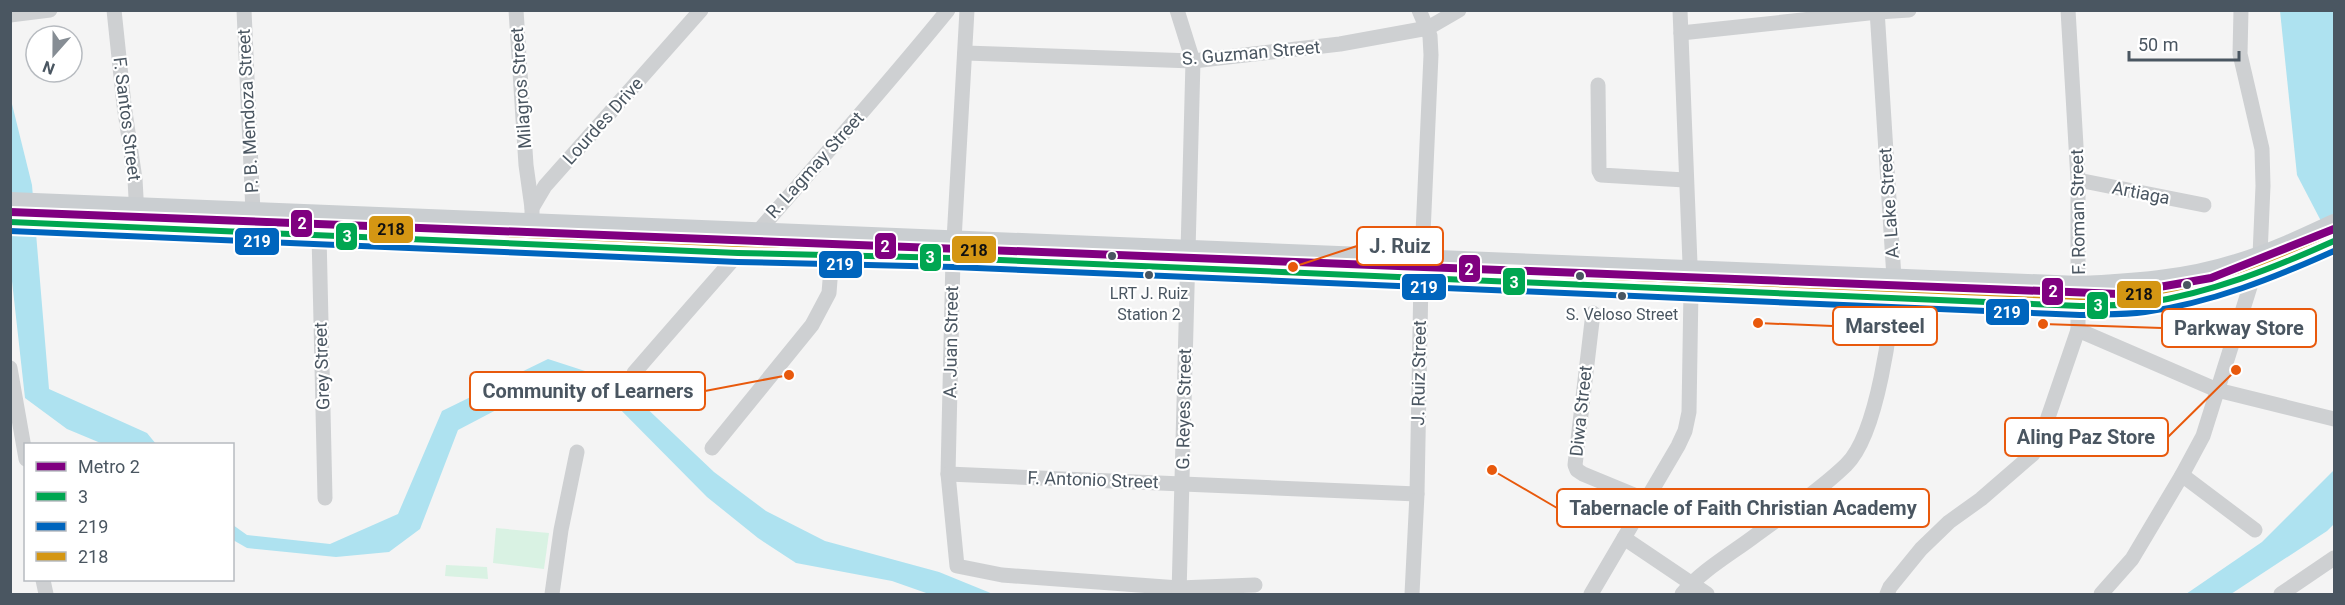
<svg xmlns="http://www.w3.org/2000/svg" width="2345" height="605" viewBox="0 0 2345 605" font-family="Roboto,sans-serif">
<rect width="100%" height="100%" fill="#f4f4f4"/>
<g fill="#d9f2e3">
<polygon points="496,528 549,533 544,569 493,563"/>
<polygon points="446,565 487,567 488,579 445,576"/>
</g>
<g fill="#aee2f0">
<polygon points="2280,11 2334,11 2334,246 2297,175"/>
<polygon points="10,96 32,185 49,389 147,433 156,444 103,444 67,429 25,398 10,263"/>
<polygon points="548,359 619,382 714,472 766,511 825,541 939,572 993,594 929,594 892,581 796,563 758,538 707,497 604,393 534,390 458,430 420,529 389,552 336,557 247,548 233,540 233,525 247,535 330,544 398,514 442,411"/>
<polygon points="2334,470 2334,524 2327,531 2231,594 2186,594 2262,542"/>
</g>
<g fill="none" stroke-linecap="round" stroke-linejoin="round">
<g stroke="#ced0d2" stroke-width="15">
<polyline points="114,10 124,105 135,179 137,216"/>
<polyline points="244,10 253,212"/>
<polyline points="516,10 526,165 532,208"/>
<polyline points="967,10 953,258 948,474 957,566 1002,575 1179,588 1255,585"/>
<polyline points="1177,10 1193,61 1179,594"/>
<polyline points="10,15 50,10"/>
<polyline points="1681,33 1878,12 1909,10"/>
<polyline points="965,53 1193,61 1340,44 1428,28 1459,10"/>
<polyline points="1598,85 1599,171 1601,175 1685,180"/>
<polyline points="2078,180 2204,205"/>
<polyline points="319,234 325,498"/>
<polyline points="532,243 532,208 545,186 701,10"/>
<polyline points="1593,313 1575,465 1577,470 1583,474 1646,500"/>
<polyline points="2078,330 2217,390 2334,419"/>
<polyline points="10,368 26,459"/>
<path d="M634,373C738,252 847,134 948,10"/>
<polyline points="712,448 812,325 829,293 832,255"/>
<polyline points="948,474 1417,494"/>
<polyline points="2182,475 2255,530"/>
<polyline points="1624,538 1707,594"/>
<polyline points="43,580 46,594"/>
<polyline points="552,594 561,530 577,452"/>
<polyline points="1412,594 1417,494 1421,278 1431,55 1430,36 1419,10"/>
<polyline points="1591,594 1678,446 1685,431 1689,412 1691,289 1680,10"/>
<path d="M1682,594C1702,570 1731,554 1756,535C1786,513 1819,491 1846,465C1878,434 1892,323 1894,278L1877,10"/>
<polyline points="1887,594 1890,587 1921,549 1949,522 1981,499 2033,454 2042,435 2078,330 2078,180 2068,10"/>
<polyline points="2101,594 2132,559 2182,475 2203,436 2260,255 2263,186 2262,149 2240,54 2241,10"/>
<polyline points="2281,594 2334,558"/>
</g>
<g stroke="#caced1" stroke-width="20">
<path d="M10,202L2079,286C2131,284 2186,280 2236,264C2270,254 2302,239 2334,224"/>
<path d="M10,222L738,253L953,258L2080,306C2101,305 2123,306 2145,303C2211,293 2274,269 2334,241"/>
</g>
<defs>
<path id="bus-1" d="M10,222L738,253L953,258L2080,306C2102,305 2123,306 2145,303C2211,293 2274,268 2334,241"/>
<path id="bus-2" d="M10,231L738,262L953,267L2080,315C2101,314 2123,315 2145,312C2211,303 2274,278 2334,251"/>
<path id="bus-3" d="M10,213L738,244L953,249L2080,297C2100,296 2120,297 2140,294C2207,286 2270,260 2330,233"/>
</defs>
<use href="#bus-1" stroke="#fff" stroke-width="10"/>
<use href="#bus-2" stroke="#fff" stroke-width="10"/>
<use href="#bus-3" stroke="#fff" stroke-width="10"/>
<use href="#bus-1" stroke="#00a651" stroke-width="6"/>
<use href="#bus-2" stroke="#0065bd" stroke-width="6"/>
<use href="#bus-3" stroke="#d49613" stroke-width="6"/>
<defs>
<polyline id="metro-1" points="10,212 2119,294 2211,278 2334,229"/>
</defs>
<use href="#metro-1" stroke="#fff" stroke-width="12"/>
<use href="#metro-1" stroke="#800080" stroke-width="8"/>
</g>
<g fill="#4a5661" stroke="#fff" stroke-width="2">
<circle cx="1112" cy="256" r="5"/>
<circle cx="1149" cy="275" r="5"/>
<circle cx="1580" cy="276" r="5"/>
<circle cx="2187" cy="285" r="5"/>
<circle cx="1622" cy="296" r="5"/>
</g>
<g text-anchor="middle" stroke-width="4.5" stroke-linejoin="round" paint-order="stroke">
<g font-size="16" fill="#4a5661" stroke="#fff">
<text x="1149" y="299">LRT J. Ruiz<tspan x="1149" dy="21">Station 2</tspan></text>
<text x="1622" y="320">S. Veloso Street</text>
</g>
<g font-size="18" fill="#4a5661" stroke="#fff">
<text transform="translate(1251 53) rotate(-5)" y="6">S. Guzman Street</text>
<text transform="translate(521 88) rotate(-94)" y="6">Milagros Street</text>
<text transform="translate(248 111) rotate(-93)" y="6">P. B. Mendoza Street</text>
<text transform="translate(127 119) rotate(83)" y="6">F. Santos Street</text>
<text transform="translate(603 121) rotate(-48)" y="6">Lourdes Drive</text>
<text transform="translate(815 165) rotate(-48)" y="6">R. Lagmay Street</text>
<text transform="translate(2141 193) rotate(11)" y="6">Artiaga</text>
<text transform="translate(1889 203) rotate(-94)" y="6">A. Lake Street</text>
<text transform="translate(2078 212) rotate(-91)" y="6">F. Roman Street</text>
<text transform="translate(951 342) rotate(-89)" y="6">A. Juan Street</text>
<text transform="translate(322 366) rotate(-92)" y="6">Grey Street</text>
<text transform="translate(1419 373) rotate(-89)" y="6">J. Ruiz Street</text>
<text transform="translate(1184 409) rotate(-89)" y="6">G. Reyes Street</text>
<text transform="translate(1581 411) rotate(-84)" y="6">Diwa Street</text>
<text transform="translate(1093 480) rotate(2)" y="6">F. Antonio Street</text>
</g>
</g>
<path fill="none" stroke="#e8590c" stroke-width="2" d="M1293 267L1357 246M1758 323L1833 326M2043 324L2162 328M789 375L705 391M2236 370L2168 437M1492 470L1557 508"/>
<g fill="#e8590c" stroke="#fff" stroke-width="2">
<circle cx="1293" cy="267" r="6"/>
<circle cx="1758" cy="323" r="6"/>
<circle cx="2043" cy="324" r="6"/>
<circle cx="789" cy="375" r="6"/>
<circle cx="2236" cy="370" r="6"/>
<circle cx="1492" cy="470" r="6"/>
</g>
<g fill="#fff" stroke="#e8590c" stroke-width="2">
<rect x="1357" y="227" width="86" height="38" rx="6"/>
<rect x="1833" y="307" width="104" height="38" rx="6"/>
<rect x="2162" y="309" width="154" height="38" rx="6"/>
<rect x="470" y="372" width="235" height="38" rx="6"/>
<rect x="2005" y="418" width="163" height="38" rx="6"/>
<rect x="1557" y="489" width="372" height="38" rx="6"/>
</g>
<g font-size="20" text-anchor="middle" font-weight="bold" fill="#4a5661">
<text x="1400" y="253">J. Ruiz</text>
<text x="1885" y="333">Marsteel</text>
<text x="2239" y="335">Parkway Store</text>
<text x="588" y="398">Community of Learners</text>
<text x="2086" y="444">Aling Paz Store</text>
<text x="1743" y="515">Tabernacle of Faith Christian Academy</text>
</g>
<g stroke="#fff" stroke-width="2">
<rect x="290" y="209" width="23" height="29" rx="6" fill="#800080"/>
<rect x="368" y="215" width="46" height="29" rx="6" fill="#d49613"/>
<rect x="335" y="222" width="23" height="29" rx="6" fill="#00a651"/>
<rect x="234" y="227" width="46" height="29" rx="6" fill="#0065bd"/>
<rect x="874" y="232" width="23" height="28" rx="6" fill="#800080"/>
<rect x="951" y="235" width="46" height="29" rx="6" fill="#d49613"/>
<rect x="919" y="243" width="23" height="29" rx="6" fill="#00a651"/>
<rect x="818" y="250" width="45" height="29" rx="6" fill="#0065bd"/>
<rect x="1458" y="254" width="23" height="29" rx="6" fill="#800080"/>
<rect x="1502" y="267" width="24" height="29" rx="6" fill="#00a651"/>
<rect x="1401" y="273" width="46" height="28" rx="6" fill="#0065bd"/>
<rect x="2041" y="277" width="23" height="29" rx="6" fill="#800080"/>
<rect x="2116" y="280" width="46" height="29" rx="6" fill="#d49613"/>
<rect x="2086" y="291" width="23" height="29" rx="6" fill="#00a651"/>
<rect x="1985" y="298" width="45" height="28" rx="6" fill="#0065bd"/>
</g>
<g font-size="16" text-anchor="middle" font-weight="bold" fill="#fff">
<text x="302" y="229">2</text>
<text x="347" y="242">3</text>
<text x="257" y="247">219</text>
<text x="885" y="252">2</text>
<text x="930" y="263">3</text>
<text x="840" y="270">219</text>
<text x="1469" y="275">2</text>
<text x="1514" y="288">3</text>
<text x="1424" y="293">219</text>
<text x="2053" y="297">2</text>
<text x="2098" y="311">3</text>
<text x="2007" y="318">219</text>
</g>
<g font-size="16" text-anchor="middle" font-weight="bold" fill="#111">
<text x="391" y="235">218</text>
<text x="974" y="256">218</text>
<text x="2139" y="300">218</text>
</g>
<rect width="2345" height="605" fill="none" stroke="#4a5661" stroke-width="24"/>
<rect x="24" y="443" width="210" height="138" fill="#ffffff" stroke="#b7bbc0" stroke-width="1.5"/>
<rect x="36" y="462" width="30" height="9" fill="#800080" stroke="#b7bbc0" stroke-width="1.5"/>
<text x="78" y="473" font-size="18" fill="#4a5661">Metro 2</text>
<rect x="36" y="492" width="30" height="9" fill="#00a651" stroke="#b7bbc0" stroke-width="1.5"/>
<text x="78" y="503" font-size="18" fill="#4a5661">3</text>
<rect x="36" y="522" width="30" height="9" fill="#0065bd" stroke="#b7bbc0" stroke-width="1.5"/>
<text x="78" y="533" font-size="18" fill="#4a5661">219</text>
<rect x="36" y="552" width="30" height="9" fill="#d49613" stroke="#b7bbc0" stroke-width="1.5"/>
<text x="78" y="563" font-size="18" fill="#4a5661">218</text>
<g transform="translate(54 54) rotate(201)"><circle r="28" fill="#ffffff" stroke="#b7bbc0" stroke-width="1.5"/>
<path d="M0-4.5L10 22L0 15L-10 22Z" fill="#868d94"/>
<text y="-9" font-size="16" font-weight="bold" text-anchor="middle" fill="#4a5661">N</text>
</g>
<path d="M2129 51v9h110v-9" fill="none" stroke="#4a5661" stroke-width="3"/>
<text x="2138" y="51" font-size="18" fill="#4a5661" stroke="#ffffff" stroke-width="4.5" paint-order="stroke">50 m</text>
</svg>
